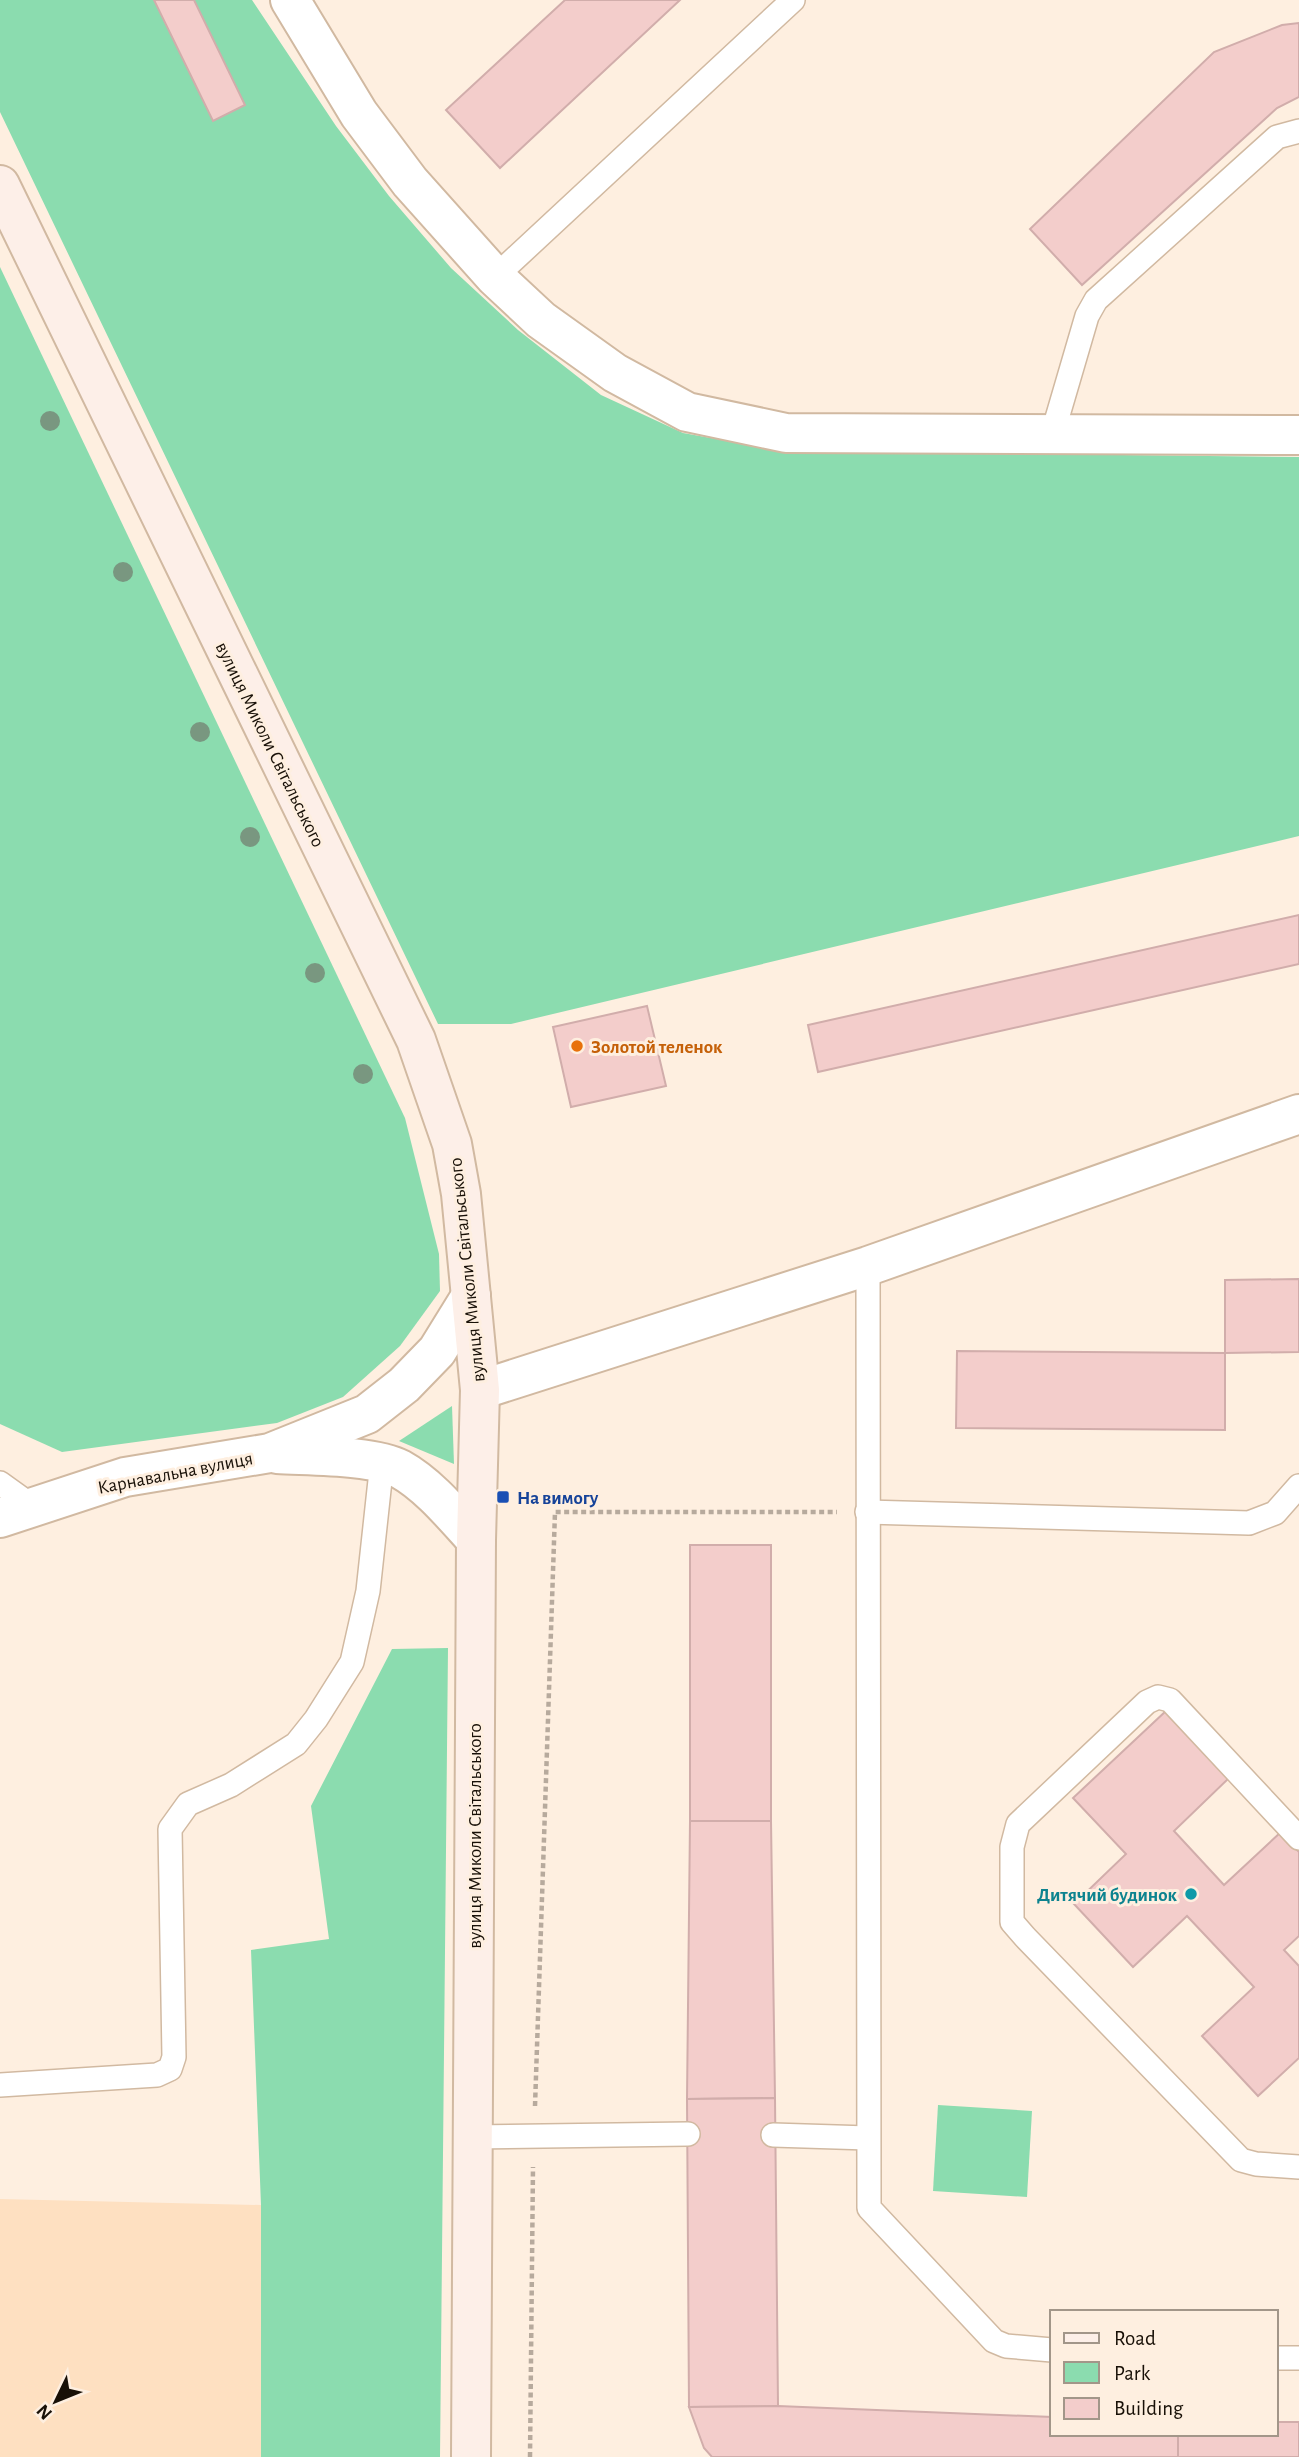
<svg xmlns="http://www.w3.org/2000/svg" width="1299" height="2457" viewBox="0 0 1299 2457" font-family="'Alegreya Sans',sans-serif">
<rect width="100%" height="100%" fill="#feefe0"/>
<polygon fill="#fee0c1" points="0,2199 261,2205 261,2457 0,2457"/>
<g fill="#8bdcaf">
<polygon points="0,0 252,0 336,126 389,196 451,268 518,330 601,395 683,433 783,451 1299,457 1299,836 511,1024 438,1024 0,112"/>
<polygon points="0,267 405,1118 439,1254 440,1291 400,1346 343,1397 277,1423 62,1452 0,1424"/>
<polygon points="452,1406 454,1464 399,1441"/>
<polygon points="448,1648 440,2457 261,2457 261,2205 251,1950 329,1939 311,1806 392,1649"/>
<polygon points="938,2105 1032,2111 1027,2197 933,2191"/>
</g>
<g fill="#f3cdcb" stroke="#d1adab" stroke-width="2">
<polygon points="154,0 194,0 245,105 213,121"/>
<polygon points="565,0 680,0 500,168 446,110"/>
<polygon points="1299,23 1299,97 1277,108 1082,285 1030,229 1214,52 1282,25"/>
<polygon points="1299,915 1299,964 818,1072 808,1025"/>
<polygon points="647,1006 666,1086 571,1107 553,1027"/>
<polygon points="1299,1279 1299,1352 1225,1353 1225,1280"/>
<polygon points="957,1351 1225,1353 1225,1430 956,1428"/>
<rect x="690" y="1545" width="81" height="276"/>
<polygon points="1167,1710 1230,1777 1174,1831 1224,1885 1281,1832 1299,1852 1299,1936 1284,1950 1299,1966 1299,2058 1258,2096 1202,2036 1254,1987 1187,1916 1133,1967 1074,1904 1126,1854 1073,1798"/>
<polygon points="690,1821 771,1821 775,2098 687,2099"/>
<polygon points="775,2098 778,2406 689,2407 687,2099"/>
<polygon points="778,2406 1052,2417 1052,2434 1178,2434 1178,2457 712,2457 704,2448 689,2407"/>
<polygon points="1276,2422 1299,2422 1299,2457 1178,2457 1178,2434 1276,2434"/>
</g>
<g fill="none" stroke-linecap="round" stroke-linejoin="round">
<defs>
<g id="lane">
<polyline points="495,277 793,0"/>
<polyline points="1053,432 1087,316 1096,300 1277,137 1299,131"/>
<polyline points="868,1266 869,2208 994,2341 1006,2346 1052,2350"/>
<polyline points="0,1483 32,1506"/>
<polyline points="867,1512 1249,1523 1275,1513 1299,1486"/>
<polyline points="1299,1838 1170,1700 1158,1697 1147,1702 1018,1824 1012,1847 1012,1922 1025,1937 1241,2160 1256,2164 1299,2167"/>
<polyline points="0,2085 157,2075 170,2069 174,2057 170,1829 188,1804 231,1785 296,1744 316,1719 352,1662 368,1591 382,1462"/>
<polyline points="773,2135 868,2138"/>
<polyline points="472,2137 688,2134"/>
<polyline points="1276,2358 1299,2358"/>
</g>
<g id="street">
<polyline points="290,0 359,114 410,182 495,277 541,320 615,373 687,412 786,433 1299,435"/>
<polyline points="480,1390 868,1266 1299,1114"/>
<path d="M277,1454C308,1456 374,1455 400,1469C429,1485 454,1516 476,1540"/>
<polyline points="0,1518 125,1477 270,1453 367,1414 404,1385 437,1351 471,1296"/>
</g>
<polyline id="secondary" points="0,185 416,1040 452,1144 461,1194 480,1390 476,1540 471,2457"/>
</defs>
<use href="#lane" stroke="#d1b9a1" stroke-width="26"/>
<use href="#street" stroke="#d1b9a1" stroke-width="42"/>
<use href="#secondary" stroke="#d1b9a1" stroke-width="42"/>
<g stroke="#b7aa9d" stroke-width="4.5" stroke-dasharray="5 3.5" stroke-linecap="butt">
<polyline points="535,2106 555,1512 837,1512"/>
<polyline points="530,2457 533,2167"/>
</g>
<use href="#lane" stroke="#fff" stroke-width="23"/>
<use href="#street" stroke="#fff" stroke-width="38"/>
<use href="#secondary" stroke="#fdefe8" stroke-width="38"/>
</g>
<g fill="#799780">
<circle cx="50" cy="421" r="10"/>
<circle cx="123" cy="572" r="10"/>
<circle cx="200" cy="732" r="10"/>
<circle cx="250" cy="837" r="10"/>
<circle cx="315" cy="973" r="10"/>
<circle cx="363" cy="1074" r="10"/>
</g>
<circle fill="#e8710a" stroke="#feefe0" stroke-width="2.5" cx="577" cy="1046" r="7"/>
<rect fill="#1a4fb4" stroke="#feefe0" stroke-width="2.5" x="496" y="1490" width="14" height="14" rx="3.5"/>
<circle fill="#0f9aa8" stroke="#feefe0" stroke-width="2.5" cx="1191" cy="1894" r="7"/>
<g text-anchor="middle" stroke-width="6" stroke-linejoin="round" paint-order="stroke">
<g font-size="19" fill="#181007" stroke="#feefe0">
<text transform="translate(271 744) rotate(64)" y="7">вулиця Миколи Світальського</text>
<text transform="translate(466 1270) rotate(-96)" y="7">вулиця Миколи Світальського</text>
<text transform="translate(175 1472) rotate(-11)" y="7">Карнавальна вулиця</text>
<text transform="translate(474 1836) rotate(-90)" y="7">вулиця Миколи Світальського</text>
</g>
<g font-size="19" font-weight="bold" fill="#c56008" stroke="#feefe0" text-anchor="start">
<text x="591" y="1053">Золотой теленок</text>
</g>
<g font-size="19" font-weight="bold" fill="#164399" stroke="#feefe0" text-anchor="start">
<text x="517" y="1504">На вимогу</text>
</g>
<g font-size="19" font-weight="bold" fill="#0d838f" stroke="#feefe0" text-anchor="end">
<text x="1177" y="1901">Дитячий будинок</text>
</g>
</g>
<rect x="1050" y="2310" width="228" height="126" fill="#feefe0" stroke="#a29689" stroke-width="2"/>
<rect x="1064" y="2333" width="35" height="10" fill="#fdefe8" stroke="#a29689" stroke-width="2"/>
<text x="1114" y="2345" font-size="21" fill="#181007">Road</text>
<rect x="1064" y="2362" width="35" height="21" fill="#8bdcaf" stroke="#a29689" stroke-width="2"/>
<text x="1114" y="2380" font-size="21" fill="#181007">Park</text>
<rect x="1064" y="2398" width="35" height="21" fill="#f3cdcb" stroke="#a29689" stroke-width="2"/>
<text x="1114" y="2415" font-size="21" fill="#181007">Building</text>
<g transform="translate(56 2401) rotate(227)" stroke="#feefe0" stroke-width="5" paint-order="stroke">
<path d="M0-5L12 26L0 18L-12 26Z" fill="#181007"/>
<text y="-10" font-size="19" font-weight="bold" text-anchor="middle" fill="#181007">N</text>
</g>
</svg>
